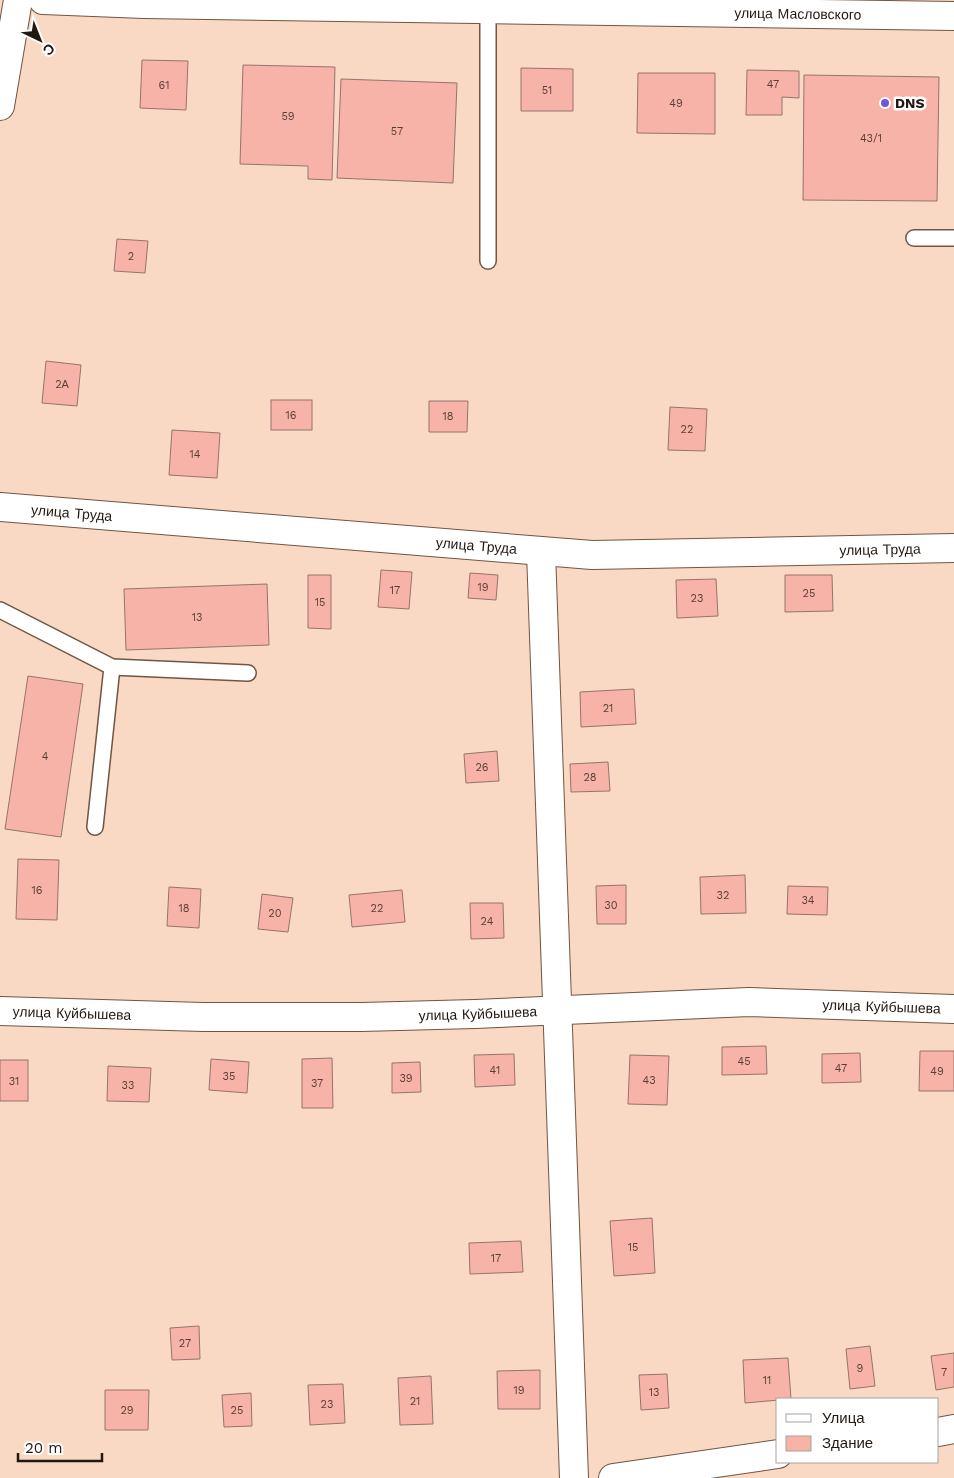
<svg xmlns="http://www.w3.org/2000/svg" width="954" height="1478" viewBox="0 0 954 1478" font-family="'Work Sans',sans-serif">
<rect width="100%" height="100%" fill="#f9d9c4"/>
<g fill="#f7b3a7" stroke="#96736d">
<polygon points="142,60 188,61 186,110 140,108"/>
<polygon points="243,65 335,67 332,180 308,179 308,166 240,164"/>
<polygon points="521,68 573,69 573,111 521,111"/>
<polygon points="747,70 799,71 799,98 782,97 782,115 746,115"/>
<polygon points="638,73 715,73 715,134 637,133"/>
<polygon points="804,75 939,77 937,201 803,200"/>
<polygon points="341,79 457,83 453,183 337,178"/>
<polygon points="117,239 148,241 145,273 114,271"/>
<polygon points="46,361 81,365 77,406 42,403"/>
<rect x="271" y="400" width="41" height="30"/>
<polygon points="429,401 468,401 467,432 429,432"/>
<polygon points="670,407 707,409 705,451 668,450"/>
<polygon points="172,430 220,433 217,478 169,475"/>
<polygon points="381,570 412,572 409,609 378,607"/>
<polygon points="470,573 498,575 496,600 468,598"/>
<polygon points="308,575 331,575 331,629 308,628"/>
<polygon points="785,575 832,575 833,611 785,612"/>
<polygon points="716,579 718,616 677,618 676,580"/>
<polygon points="267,584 269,645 126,650 124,589"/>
<polygon points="28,676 83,684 61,837 5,829"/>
<polygon points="634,689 636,724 581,727 580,692"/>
<polygon points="497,751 499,781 466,783 464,754"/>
<polygon points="608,762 610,791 571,792 570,764"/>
<polygon points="18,859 59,860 57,920 16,919"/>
<polygon points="745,875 746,913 701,914 700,877"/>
<polygon points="626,885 626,924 597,924 596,886"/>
<polygon points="788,886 828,887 827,915 787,914"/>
<polygon points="169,887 201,889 199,928 167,926"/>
<polygon points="402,890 405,922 352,927 349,895"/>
<polygon points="262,894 293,898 288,932 258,929"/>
<polygon points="470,903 503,903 504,938 471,939"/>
<polygon points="766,1046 767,1074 722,1075 722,1047"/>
<polygon points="920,1051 954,1051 954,1091 919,1091"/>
<polygon points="860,1053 861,1082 822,1083 822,1054"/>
<polygon points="514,1054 515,1085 475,1087 474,1055"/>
<polygon points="630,1055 669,1056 667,1105 628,1104"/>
<polygon points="332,1058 333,1108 302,1108 302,1059"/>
<polygon points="211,1059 249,1062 247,1093 209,1090"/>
<rect x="0" y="1060" width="28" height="41"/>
<polygon points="420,1062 421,1092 392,1093 392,1063"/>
<polygon points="108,1066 151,1068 149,1102 107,1101"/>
<polygon points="652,1218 655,1273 614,1276 610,1221"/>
<polygon points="521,1241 523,1272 470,1274 469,1243"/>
<polygon points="199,1326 200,1359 172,1360 170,1328"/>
<polygon points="870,1346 875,1386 850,1389 846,1349"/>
<polygon points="954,1353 954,1387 936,1390 931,1356"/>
<polygon points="788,1358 791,1399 745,1403 743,1360"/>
<polygon points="540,1370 540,1409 498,1409 497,1371"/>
<polygon points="667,1374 669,1408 641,1410 639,1375"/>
<polygon points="431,1376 433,1424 400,1425 398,1378"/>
<polygon points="343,1384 345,1423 310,1425 308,1385"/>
<polygon points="105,1390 149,1390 148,1430 105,1430"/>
<polygon points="251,1393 252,1426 224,1427 222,1395"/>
</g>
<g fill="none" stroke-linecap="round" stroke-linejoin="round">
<defs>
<g id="service">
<polyline points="488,9 488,261"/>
<polyline points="914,238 954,238"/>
<polyline points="0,610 112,667 248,673"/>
<polyline points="95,827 112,667"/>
</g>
<g id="minor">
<polyline points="0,106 18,0"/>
<path id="s1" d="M0,507L592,555L954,548"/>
<polyline points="541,552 574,1478"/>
<path id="s2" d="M0,1011L203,1017H361L475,1014L749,1002L954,1009"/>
<polyline points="938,1432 954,1429"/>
<polyline points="613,1478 778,1454"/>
</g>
<g id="tertiary">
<path id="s3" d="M43,0L144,4L954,16"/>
</g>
</defs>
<use href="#service" stroke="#705543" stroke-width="18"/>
<use href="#minor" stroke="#705543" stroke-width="30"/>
<use href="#tertiary" stroke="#705543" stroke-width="30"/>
<use href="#service" stroke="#fff" stroke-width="15"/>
<use href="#minor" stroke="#fff" stroke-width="28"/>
<use href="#tertiary" stroke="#fff" stroke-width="28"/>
</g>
<circle fill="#7158d2" stroke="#fff" stroke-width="2" cx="885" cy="103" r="5"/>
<g text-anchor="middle" stroke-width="5" stroke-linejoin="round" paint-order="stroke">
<g font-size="11" fill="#583f36">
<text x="773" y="88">47</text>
<text x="164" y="89">61</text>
<text x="547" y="94">51</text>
<text x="676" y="107">49</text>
<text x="288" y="120">59</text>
<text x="397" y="135">57</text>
<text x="871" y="142">43/1</text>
<text x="131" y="260">2</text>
<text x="62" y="388">2А</text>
<text x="291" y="419">16</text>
<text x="448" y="420">18</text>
<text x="687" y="433">22</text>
<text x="195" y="458">14</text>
<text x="483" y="591">19</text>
<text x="395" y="594">17</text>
<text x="809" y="597">25</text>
<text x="697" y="602">23</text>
<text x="320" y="606">15</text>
<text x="197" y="621">13</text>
<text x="608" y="712">21</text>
<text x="45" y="760">4</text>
<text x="482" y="771">26</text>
<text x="590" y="781">28</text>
<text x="37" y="894">16</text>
<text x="723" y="899">32</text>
<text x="808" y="904">34</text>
<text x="611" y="909">30</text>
<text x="184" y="912">18</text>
<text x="377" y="912">22</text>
<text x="275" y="917">20</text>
<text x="487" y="925">24</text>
<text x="744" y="1065">45</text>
<text x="841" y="1072">47</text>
<text x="495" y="1074">41</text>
<text x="937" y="1075">49</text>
<text x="229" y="1080">35</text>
<text x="406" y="1082">39</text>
<text x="649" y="1084">43</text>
<text x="14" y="1085">31</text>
<text x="317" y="1087">37</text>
<text x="128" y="1089">33</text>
<text x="633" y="1251">15</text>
<text x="496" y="1262">17</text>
<text x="185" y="1347">27</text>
<text x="860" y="1372">9</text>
<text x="944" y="1376">7</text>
<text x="767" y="1384">11</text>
<text x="519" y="1394">19</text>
<text x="654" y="1396">13</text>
<text x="415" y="1405">21</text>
<text x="327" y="1408">23</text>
<text x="127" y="1414">29</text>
<text x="237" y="1414">25</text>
</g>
<g font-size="14" fill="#231810" stroke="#fff">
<text dy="5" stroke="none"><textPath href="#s3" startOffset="755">улица Масловского</textPath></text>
<text dy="5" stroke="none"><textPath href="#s1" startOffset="72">улица Труда</textPath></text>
<text dy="5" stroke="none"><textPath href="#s1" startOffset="478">улица Труда</textPath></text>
<text dy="5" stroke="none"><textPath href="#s1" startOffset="882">улица Труда</textPath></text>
<text dy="5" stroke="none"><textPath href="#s2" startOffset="882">улица Куйбышева</textPath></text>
<text dy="5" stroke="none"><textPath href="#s2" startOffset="72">улица Куйбышева</textPath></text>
<text dy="5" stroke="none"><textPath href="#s2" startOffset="478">улица Куйбышева</textPath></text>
</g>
<g font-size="14" font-weight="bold" fill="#231810" stroke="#fff" text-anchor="start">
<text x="895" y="108">DNS</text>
</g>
</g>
<rect x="776" y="1398" width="162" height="65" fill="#ffffff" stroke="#a7a39f"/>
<rect x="786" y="1414" width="25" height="8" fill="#ffffff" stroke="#a7a39f"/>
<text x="822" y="1423" font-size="15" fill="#231810">Улица</text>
<rect x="786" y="1436" width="25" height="15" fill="#f7b3a7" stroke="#a7a39f"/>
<text x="822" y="1448" font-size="15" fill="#231810">Здание</text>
<g transform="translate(40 40) rotate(137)" stroke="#ffffff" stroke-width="4" paint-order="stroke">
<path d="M0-4L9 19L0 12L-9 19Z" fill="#231810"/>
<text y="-8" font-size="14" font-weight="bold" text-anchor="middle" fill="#231810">С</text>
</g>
<path d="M18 1453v8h84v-8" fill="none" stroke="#231810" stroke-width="2.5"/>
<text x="25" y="1453" font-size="15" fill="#231810" stroke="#ffffff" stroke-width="4" paint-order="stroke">20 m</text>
</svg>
